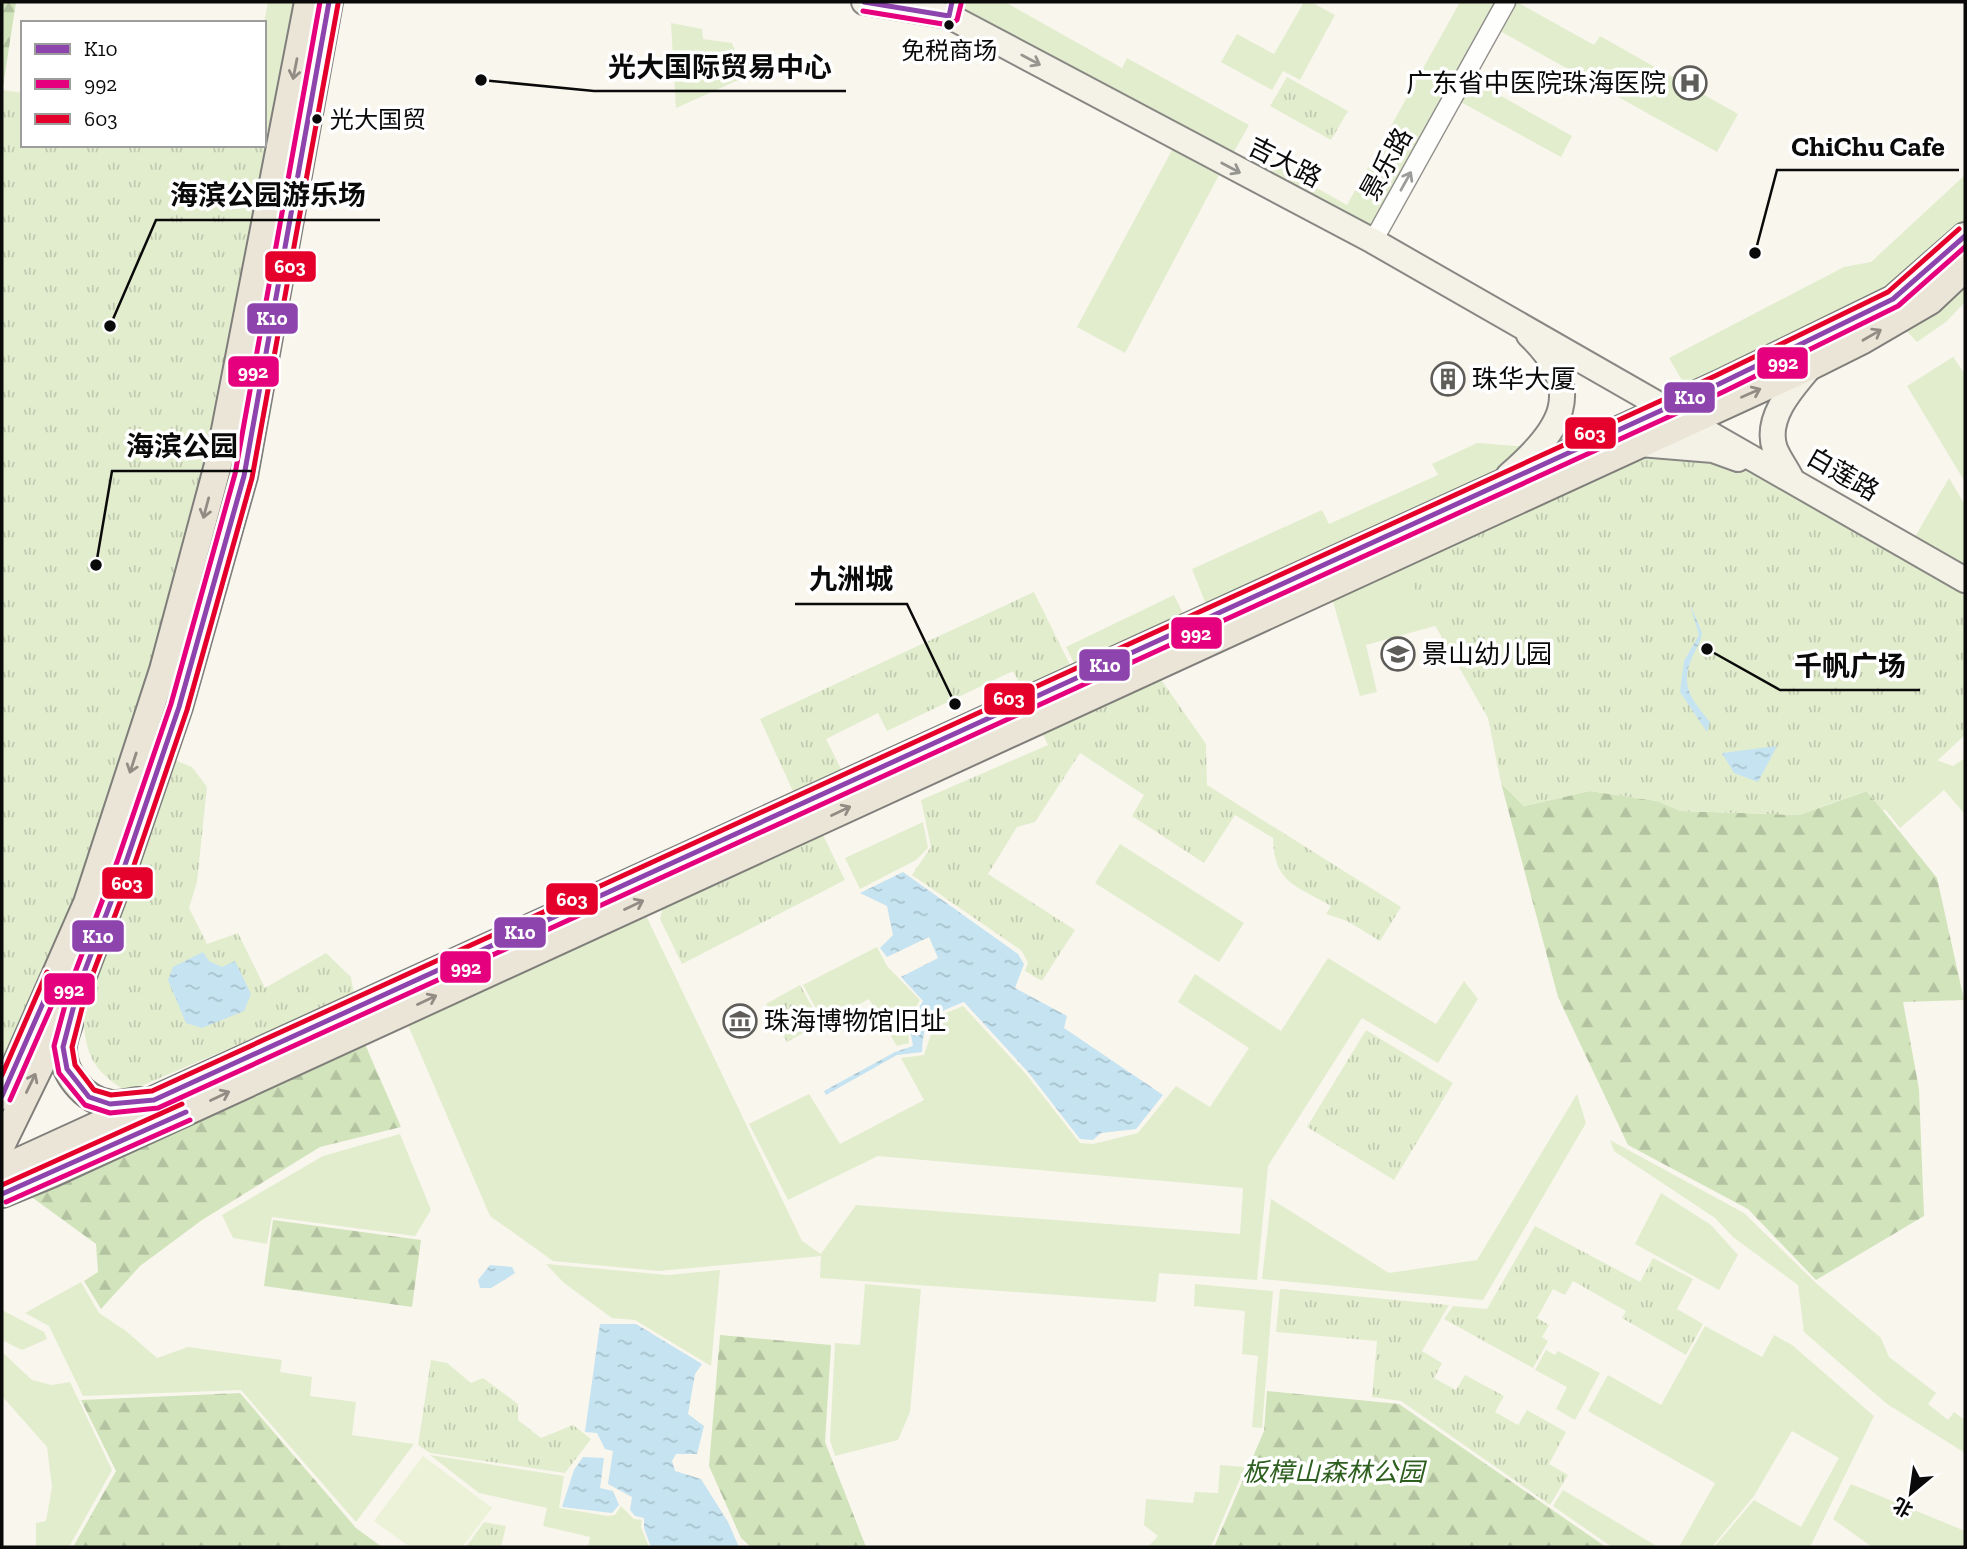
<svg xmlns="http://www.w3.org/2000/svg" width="1967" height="1549" viewBox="0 0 1967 1549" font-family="'Zilla Slab','Noto Sans SC',serif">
<defs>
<pattern id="forest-firs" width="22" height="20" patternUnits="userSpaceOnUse" patternTransform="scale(1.75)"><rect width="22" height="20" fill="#d2e4bc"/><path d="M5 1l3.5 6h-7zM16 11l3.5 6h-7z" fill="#b3c2a0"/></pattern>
<pattern id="park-tufts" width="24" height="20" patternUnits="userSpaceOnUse" patternTransform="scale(1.75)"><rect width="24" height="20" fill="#e2edce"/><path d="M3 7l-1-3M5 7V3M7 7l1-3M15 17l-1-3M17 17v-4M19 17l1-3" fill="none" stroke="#c1cab0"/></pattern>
<pattern id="water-ripples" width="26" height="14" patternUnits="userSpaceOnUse" patternTransform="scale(1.75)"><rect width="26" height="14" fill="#c5e3f1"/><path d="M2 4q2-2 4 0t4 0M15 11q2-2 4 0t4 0" fill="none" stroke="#a8c1cd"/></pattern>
</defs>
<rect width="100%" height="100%" fill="#f9f6ed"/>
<g fill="#e2edce">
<polygon points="268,2 300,2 276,133 264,131 264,23"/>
<polygon points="958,2 1005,2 1122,68 1127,58 1249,125 1230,159 955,13"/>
<polygon points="1304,2 1311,2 1335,15 1300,80 1283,71 1272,90 1221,62 1237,34 1274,54"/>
<polygon points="1460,2 1500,2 1370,234 1242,166 1251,151 1347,205"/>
<polygon points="1517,2 1594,45 1600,36 1738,114 1717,152 1500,31"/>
<polygon points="671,23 702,29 703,39 732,43 745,77 676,108"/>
<polygon points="1471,79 1572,136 1561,157 1459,101"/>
<polygon points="1172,150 1219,175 1125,353 1077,327"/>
<polygon points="1965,175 1965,230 1890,297 1690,394 1669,358 1844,267 1871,262"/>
<polygon points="1965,271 1965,302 1946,322 1917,342 1898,322"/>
<polygon points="1953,357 1965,374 1965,482 1907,386"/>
<polygon points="1477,443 1528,447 1497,479 1209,612 1192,569 1322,510 1329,524 1438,475 1432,464"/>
<polygon points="1949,478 1965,505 1965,573 1912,542"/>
<polygon points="1430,544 1453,621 1366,645 1377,692 1360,696 1330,591"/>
<polygon points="1174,595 1186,619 1078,671 1066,647"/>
<polygon points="1905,749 1953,766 1965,758 1965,814 1944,790 1900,828 1867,787"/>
<polygon points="923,822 928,848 916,860 860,889 845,858"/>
<polygon points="1120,844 1244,923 1219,962 1095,883"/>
<polygon points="640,903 802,1241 821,1254 856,1205 1240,1234 1243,1188 878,1156 788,1200 749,1124 809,1094 840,1144 924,1100 901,1058 924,1055 937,1017 963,1006 1025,1073 1080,1143 1093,1144 1138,1133 1176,1086 1210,1107 1249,1048 1178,1002 1195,974 1281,1031 1328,958 1436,1024 1464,981 1478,999 1438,1063 1362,1018 1268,1166 1257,1280 1159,1273 1156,1302 820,1278 821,1256 659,1271 553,1261 490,1216 402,1011"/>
<polygon points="877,947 887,966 920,1000 907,1023 909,1043 897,1046 869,999 824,1023 803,985"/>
<polygon points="1577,1094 1586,1123 1483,1300 1262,1279 1271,1199 1389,1273 1477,1260"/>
<polygon points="400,1134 431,1210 415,1236 272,1217 267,1244 233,1238 222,1215 323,1156"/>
<polygon points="1610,1140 1744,1213 1817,1284 1881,1338 1889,1357 1936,1393 1928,1404 1948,1420 1954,1412 1965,1420 1965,1453 1887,1404 1804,1332 1798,1285 1733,1237 1715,1218 1614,1151"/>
<polygon points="1661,1193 1711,1225 1738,1255 1719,1290 1635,1244"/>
<polygon points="546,1264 668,1275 720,1270 711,1366 635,1320 612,1318 564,1283"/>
<polygon points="81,1282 99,1313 126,1331 157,1358 188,1347 282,1360 280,1372 312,1377 310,1396 356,1402 352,1435 414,1444 356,1522 241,1390 83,1396 49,1326 25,1313"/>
<polygon points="865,1284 921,1289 910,1412 898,1440 835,1456 830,1440 835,1343 860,1345"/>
<polygon points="1195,1284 1273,1291 1262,1428 1252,1427 1258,1356 1242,1354 1245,1311 1194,1306"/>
<polygon points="2,1310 44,1332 47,1339 22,1350 2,1340"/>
<polygon points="1705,1326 1762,1357 1774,1335 1792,1345 1874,1416 1810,1547 1714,1547 1754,1500 1801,1527 1839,1458 1792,1431 1754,1496 1712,1547 1679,1547 1715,1483 1588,1411 1608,1375 1661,1405"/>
<polygon points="1546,1350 1555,1355 1558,1351 1600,1373 1575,1420 1556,1409 1567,1387 1535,1370"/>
<polygon points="2,1352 32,1380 52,1385 70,1382 112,1470 69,1547 36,1547 36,1523 46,1521 52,1487 47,1447 2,1396"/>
<polygon points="430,1455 564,1476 559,1508 608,1516 615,1515 621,1506 634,1519 642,1520 641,1527 649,1547 588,1547 590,1537 543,1526 547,1508 479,1493"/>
<polygon points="1220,1465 1245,1467 1211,1547 1148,1547 1158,1536 1144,1525 1146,1499 1193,1503 1195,1492 1218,1493"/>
<polygon points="1851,1484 1965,1531 1965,1547 1872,1547 1833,1519"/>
<polygon points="1563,1490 1658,1547 1612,1547 1553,1506"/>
</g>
<g fill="url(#forest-firs)">
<polygon points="2,2 16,2 2,93"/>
<polygon points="1501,783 1524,806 1590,791 1657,801 1681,811 1799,815 1867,791 1937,878 1964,1000 1903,1002 1919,1089 1924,1216 1816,1280 1748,1209 1628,1145 1558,997"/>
<polygon points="361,1035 401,1127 320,1147 202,1220 140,1266 101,1309 84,1281 98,1272 96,1244 22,1190"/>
<polygon points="273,1220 421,1240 412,1307 264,1286"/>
<polygon points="720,1335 831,1345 825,1442 866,1547 751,1547 741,1538 709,1466"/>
<polygon points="1267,1391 1399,1404 1606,1547 1214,1547 1264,1431"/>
<polygon points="240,1393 356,1528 382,1547 73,1547 116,1471 81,1400"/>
</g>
<g fill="url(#park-tufts)">
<polygon points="1287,77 1348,111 1331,140 1270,106"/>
<polygon points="3,90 23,93 23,145 264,145 264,135 281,138 163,670 2,1096"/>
<polygon points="1634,448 1715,451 1965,579 1965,735 1883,811 1866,791 1799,815 1681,811 1657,801 1590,791 1524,806 1501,783 1488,718 1396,557"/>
<polygon points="1034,592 1073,671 1026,696 1013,671 887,731 878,713 826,739 846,779 797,800 760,719"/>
<path d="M1155,671L1206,744L1207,785L1401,907L1380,941L1347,921L1326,914L1331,906C1295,885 1274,883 1273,838L1235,815L1204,863L1132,816L1144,795L1080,753L1035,822L1017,827L988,874L1075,930L1042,981L1025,971L1028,963L1022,951L912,875L931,847L921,800L1048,745L1038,724Z"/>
<path d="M172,759L192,767L207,787L197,882L189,908L207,944L238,933L265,988L326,953L351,977L354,995L127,1092C93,1070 87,1058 83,1019Z"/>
<polygon points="819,827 845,880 682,964 660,919 666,895"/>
<polygon points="800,985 821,1023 787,1042 766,1004"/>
<polygon points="1366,1030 1453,1083 1394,1180 1307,1127"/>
<polygon points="1535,1226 1640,1282 1653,1258 1693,1279 1677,1309 1703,1324 1686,1355 1622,1318 1626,1311 1573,1281 1565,1295 1553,1289 1537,1318 1549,1325 1542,1337 1548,1341 1533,1368 1444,1319 1453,1306 1487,1309"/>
<polygon points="1280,1289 1449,1305 1422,1351 1442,1363 1434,1378 1456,1390 1465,1375 1504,1396 1495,1412 1518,1425 1527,1410 1566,1432 1549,1464 1568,1475 1550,1505 1401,1401 1372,1397 1377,1341 1276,1332"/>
<polygon points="431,1360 447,1363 471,1383 483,1378 518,1404 518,1420 541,1438 573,1425 591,1439 565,1473 430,1453 418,1445"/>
<polygon points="484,1522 506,1526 501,1547 466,1547"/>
</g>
<polygon fill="#ebf2d7" points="423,1456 492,1508 462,1547 410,1547 374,1521"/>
<g fill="url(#water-ripples)">
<path d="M1690,604L1702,633C1701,643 1695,649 1692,658C1679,686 1693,701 1710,722L1707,732L1680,692L1684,661L1699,635Z"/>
<polygon points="1777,746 1758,782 1734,773 1722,753"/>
<path d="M903,872L1018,954L1024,964L1015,988L1067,1016L1064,1028L1163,1095L1136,1129L1101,1133L1093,1140L1080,1139L1028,1072L964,1002C934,1014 923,1017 922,1052L897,1055L826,1095L824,1091L895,1052L913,1046L909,1024L923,1001L901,977L938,958L929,937L887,957L880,948L893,935L887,906L860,893Z"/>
<polygon points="203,952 209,961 222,967 235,961 251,994 244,1011 202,1028 186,1023 168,980 173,967"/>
<polygon points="490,1265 512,1267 515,1273 491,1288 480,1288 478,1280"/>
<polygon points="600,1324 636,1324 702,1364 695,1374 688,1414 704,1426 697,1454 676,1454 672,1461 675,1471 701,1479 728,1522 739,1547 651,1547 644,1528 644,1518 635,1516 630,1510 632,1497 608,1484 613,1451 605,1449 597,1433 585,1432"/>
<polygon points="583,1457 604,1458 600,1488 613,1491 619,1505 612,1513 562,1507 574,1470"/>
</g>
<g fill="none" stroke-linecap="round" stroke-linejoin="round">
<defs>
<polyline id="street" points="1373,241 1506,2"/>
<g id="secondary">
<polyline points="864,2 949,16 1373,241 1965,580"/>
<polyline points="1640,444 1713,450 1738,459"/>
<path d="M1509,475C1560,431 1588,391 1529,335"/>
<path d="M1791,478C1786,468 1779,459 1775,449C1764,418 1793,387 1811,366"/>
</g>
<g id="primary">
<path d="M69,1024C67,1030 64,1038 63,1045C61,1072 84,1101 111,1104C120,1105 130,1102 139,1101"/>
<polyline points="2,1096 87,903 163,670 219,461 308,2"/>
<polyline points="2,1144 79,986 125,865 179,707 244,476 329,2"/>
<polyline points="2,1169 1719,384 1893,299 1965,236"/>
<polyline points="2,1194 51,1174 1811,366 1863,340 1930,301 1965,268"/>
</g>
</defs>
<use href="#street" stroke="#92908c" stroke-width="21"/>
<use href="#secondary" stroke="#888783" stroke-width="28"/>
<use href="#primary" stroke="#7f7e7a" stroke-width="30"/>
<use href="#street" stroke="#fefefc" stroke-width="18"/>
<use href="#secondary" stroke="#f4f2e7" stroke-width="24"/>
<use href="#primary" stroke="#ebe5d7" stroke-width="26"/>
<defs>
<g id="bus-1">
<polyline points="329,2 244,476 179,707 125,865 79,986 63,1047 67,1069 89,1097 110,1104 154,1100 1719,384 1893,299 1965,236"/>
<polyline points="864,2 949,16 952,2"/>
<polyline points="2,1096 55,976"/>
<polyline points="2,1194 186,1112"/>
</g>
<g id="bus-2">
<polyline points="320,2 235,474 171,704 117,862 71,983 54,1046 59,1073 85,1105 110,1113 158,1108 1723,392 1898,306 1965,247"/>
<polyline points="863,11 949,25 957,20 961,4"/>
<polyline points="10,1100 63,980"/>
<polyline points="6,1202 190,1120"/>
</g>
<g id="bus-3">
<polyline points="338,4 252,478 187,710 133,868 87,989 72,1047 75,1065 94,1090 111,1095 152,1091 1715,376 1888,292 1959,229"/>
<polyline points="2,1075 47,972"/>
<polyline points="2,1185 182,1104"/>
</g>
</defs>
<use href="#bus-1" stroke="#fff" stroke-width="10"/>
<use href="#bus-2" stroke="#fff" stroke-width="10"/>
<use href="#bus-3" stroke="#fff" stroke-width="10"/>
<use href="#bus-1" stroke="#8e44ad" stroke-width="5"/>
<use href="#bus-2" stroke="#e5007d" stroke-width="5"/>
<use href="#bus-3" stroke="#e4002b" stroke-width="5"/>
</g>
<defs><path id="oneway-shaft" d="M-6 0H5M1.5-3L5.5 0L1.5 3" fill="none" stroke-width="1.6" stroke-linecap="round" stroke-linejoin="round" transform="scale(1.75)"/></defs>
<g stroke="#96958f">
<use href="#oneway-shaft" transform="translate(1031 60) rotate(28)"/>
<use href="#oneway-shaft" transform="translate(1231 168) rotate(28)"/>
</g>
<g stroke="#918d85">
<use href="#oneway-shaft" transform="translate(295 69) rotate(101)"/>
<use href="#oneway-shaft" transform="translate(1872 335) rotate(-30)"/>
<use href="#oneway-shaft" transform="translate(1751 393) rotate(-24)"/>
<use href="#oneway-shaft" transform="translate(206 508) rotate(105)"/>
<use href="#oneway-shaft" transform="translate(133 763) rotate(108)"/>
<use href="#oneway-shaft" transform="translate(841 811) rotate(-25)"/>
<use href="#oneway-shaft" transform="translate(634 905) rotate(-25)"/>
<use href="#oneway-shaft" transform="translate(427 1000) rotate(-25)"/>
<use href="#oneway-shaft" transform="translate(31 1083) rotate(-64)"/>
<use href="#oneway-shaft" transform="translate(220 1096) rotate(-25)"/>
</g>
<use stroke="#9c9c9b" href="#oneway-shaft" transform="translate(1406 181) rotate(-61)"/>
<defs>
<symbol id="hospital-ring" viewBox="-11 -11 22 22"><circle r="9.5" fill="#fff" stroke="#5e5d59" stroke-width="1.5"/><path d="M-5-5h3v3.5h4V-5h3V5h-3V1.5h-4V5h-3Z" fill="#5e5d59"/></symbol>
<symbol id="building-ring" viewBox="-11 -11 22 22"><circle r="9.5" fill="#fff" stroke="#5e5d59" stroke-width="1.5"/><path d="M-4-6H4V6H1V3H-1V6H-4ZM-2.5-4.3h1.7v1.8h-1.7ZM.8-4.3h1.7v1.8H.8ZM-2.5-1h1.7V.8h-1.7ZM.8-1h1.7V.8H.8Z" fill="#5e5d59"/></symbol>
<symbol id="school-ring" viewBox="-11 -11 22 22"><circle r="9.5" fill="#fff" stroke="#5e5d59" stroke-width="1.5"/><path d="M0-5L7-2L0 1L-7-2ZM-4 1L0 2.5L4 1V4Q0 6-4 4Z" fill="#5e5d59"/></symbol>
<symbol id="museum-ring" viewBox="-11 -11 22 22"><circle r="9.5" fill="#fff" stroke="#5e5d59" stroke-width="1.5"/><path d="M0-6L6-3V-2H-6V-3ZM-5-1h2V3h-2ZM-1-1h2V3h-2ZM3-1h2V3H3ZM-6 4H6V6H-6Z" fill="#5e5d59"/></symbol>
</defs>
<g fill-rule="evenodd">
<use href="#hospital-ring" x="1671" y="64" width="38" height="38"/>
<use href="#building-ring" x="1429" y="360" width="38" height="38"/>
<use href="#school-ring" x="1379" y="635" width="38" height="38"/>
<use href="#museum-ring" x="721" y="1002" width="38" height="38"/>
</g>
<g fill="#0a0a0a" stroke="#fff" stroke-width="2.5">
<circle cx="949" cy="25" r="6"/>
<circle cx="317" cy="119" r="6"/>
</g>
<g text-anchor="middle" stroke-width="7" stroke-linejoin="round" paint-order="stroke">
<g font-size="24" fill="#0a0a0a" stroke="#fff">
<text x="949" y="59">免税商场</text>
<text x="330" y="128" text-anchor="start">光大国贸</text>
</g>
<g font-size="26" fill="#0a0a0a" stroke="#fff" text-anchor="start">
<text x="1666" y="92" text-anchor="end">广东省中医院珠海医院</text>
<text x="1472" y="388">珠华大厦</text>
<text x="1422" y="663">景山幼儿园</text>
<text x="764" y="1030">珠海博物馆旧址</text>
</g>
<g font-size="26" fill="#0a0a0a" stroke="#fff">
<text transform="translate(1285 162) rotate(27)" y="9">吉大路</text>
<text transform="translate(1386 164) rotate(-61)" y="9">景乐路</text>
<text transform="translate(1843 474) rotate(30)" y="9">白莲路</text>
</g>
<g font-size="26" font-style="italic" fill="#2c5e1e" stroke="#fff">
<text x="1333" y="1481">板樟山森林公园</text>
</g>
</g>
<path fill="none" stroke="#0a0a0a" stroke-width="2.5" d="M481 80L594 91H846M1755 253L1777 170H1959M110 326L156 220H380M96 565L112 471H252M955 704L907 604H795M1707 649L1780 690H1920"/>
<g fill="#0a0a0a" stroke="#fff" stroke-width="2.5">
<circle cx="481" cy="80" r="7"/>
<circle cx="1755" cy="253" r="7"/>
<circle cx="110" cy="326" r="7"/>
<circle cx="96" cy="565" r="7"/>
<circle cx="955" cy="704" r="7"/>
<circle cx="1707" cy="649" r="7"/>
</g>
<g font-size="28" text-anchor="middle" font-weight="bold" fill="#0a0a0a" stroke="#fff" stroke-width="7" stroke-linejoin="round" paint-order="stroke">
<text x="720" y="77">光大国际贸易中心</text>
<text x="1868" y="156">ChiChu Cafe</text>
<text x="268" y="205">海滨公园游乐场</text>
<text x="182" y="456">海滨公园</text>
<text x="851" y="589">九洲城</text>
<text x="1850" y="676">千帆广场</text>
</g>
<g stroke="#fff" stroke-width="2.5">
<rect x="264" y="250" width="53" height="33" rx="7" fill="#e4002b"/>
<rect x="246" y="302" width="53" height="33" rx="7" fill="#8e44ad"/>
<rect x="1756" y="346" width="53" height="34" rx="7" fill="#e5007d"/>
<rect x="227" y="355" width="53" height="33" rx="7" fill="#e5007d"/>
<rect x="1663" y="381" width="53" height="33" rx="7" fill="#8e44ad"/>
<rect x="1564" y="416" width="53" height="34" rx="7" fill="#e4002b"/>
<rect x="1170" y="616" width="53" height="34" rx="7" fill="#e5007d"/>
<rect x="1078" y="648" width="53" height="34" rx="7" fill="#8e44ad"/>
<rect x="983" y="682" width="53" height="34" rx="7" fill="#e4002b"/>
<rect x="101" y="866" width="53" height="34" rx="7" fill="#e4002b"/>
<rect x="545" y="882" width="54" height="34" rx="7" fill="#e4002b"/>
<rect x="493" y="916" width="54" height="33" rx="7" fill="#8e44ad"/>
<rect x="71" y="919" width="54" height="34" rx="7" fill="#8e44ad"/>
<rect x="439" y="950" width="53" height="34" rx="7" fill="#e5007d"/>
<rect x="43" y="972" width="53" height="34" rx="7" fill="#e5007d"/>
</g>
<g font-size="19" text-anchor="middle" font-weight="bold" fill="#fff">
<text x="290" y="273">603</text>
<text x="272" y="325">K10</text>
<text x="1783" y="369">992</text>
<text x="253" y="378">992</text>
<text x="1690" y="404">K10</text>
<text x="1590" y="440">603</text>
<text x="1196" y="640">992</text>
<text x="1105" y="672">K10</text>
<text x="1009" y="705">603</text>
<text x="127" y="890">603</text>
<text x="572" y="906">603</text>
<text x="520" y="939">K10</text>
<text x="98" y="943">K10</text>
<text x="466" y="974">992</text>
<text x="69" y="996">992</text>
</g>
<rect width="1967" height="1549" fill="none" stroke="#0a0a0a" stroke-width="7"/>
<rect x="21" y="21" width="245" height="126" fill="#ffffff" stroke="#9d9d9d" stroke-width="2"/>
<rect x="35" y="44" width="35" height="10" fill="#8e44ad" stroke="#9d9d9d" stroke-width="2"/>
<text x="84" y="56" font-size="21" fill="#0a0a0a">K10</text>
<rect x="35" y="79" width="35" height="10" fill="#e5007d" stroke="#9d9d9d" stroke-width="2"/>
<text x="84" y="91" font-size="21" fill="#0a0a0a">992</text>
<rect x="35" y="114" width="35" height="10" fill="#e4002b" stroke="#9d9d9d" stroke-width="2"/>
<text x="84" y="126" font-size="21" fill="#0a0a0a">603</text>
<g transform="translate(1911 1493) rotate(209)" stroke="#ffffff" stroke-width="5" paint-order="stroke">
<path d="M0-5L12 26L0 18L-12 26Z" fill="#0a0a0a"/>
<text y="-10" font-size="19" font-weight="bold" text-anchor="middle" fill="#0a0a0a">北</text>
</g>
</svg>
